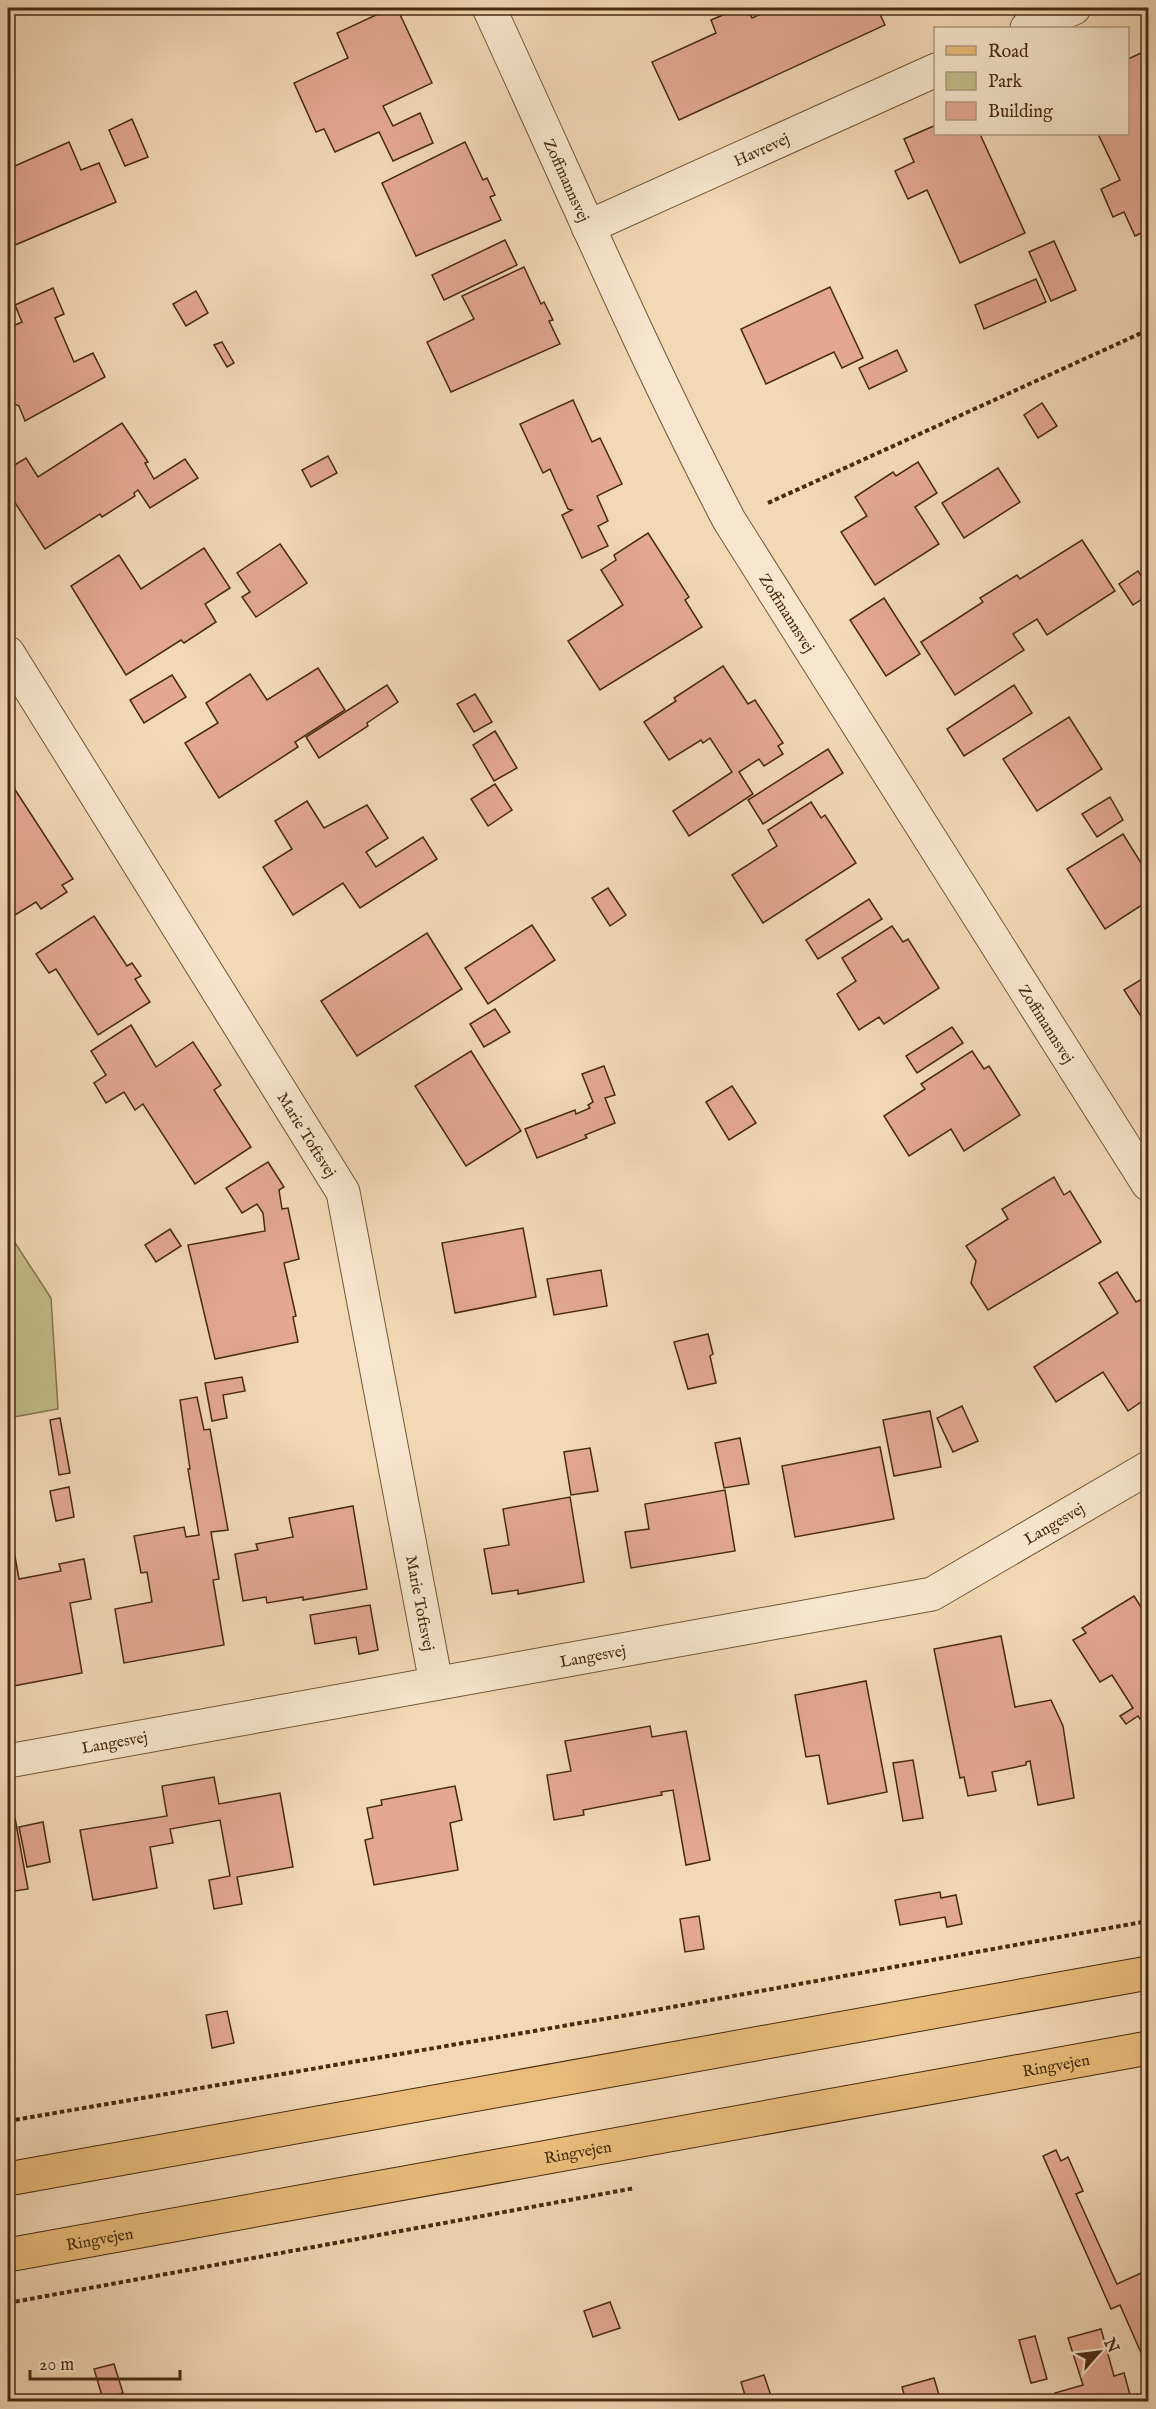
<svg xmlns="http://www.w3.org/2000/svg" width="1156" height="2409" viewBox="0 0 1156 2409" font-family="'IM FELL English',serif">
<rect width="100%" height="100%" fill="#f2d8b4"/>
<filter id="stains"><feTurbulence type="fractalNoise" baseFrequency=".00333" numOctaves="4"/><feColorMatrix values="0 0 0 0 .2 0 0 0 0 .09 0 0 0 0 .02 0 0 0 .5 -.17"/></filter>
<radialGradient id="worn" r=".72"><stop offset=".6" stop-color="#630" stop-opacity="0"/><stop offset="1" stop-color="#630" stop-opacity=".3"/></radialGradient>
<polygon fill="#c2bc88" stroke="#85734c" stroke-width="1.5" points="8,1232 51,1298 58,1409 8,1418"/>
<g fill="#e3a88f" stroke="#482a10" stroke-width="1.5">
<polygon points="391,8 397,8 432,83 383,106 393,126 420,113 433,143 393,161 379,132 335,152 324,129 316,132 294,83 348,58 337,33"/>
<polygon points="739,8 747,8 752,18 775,8 877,8 885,25 679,120 652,62 716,33 711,20"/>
<polygon points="1141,53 1148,71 1148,230 1135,236 1124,212 1113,217 1101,189 1120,180 1098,134 1128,134 1128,59"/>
<polygon points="132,119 148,157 125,166 109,130"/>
<polygon points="936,125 936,134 980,134 1025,233 960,263 927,190 908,199 895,171 914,162 904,139"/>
<polygon points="69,142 81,170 99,163 116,202 8,248 8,169"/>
<polygon points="465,142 483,180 487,178 495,195 490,197 501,220 416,256 382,183"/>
<polygon points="505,240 517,265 444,300 432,275"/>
<polygon points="1054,241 1076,290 1051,301 1029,252"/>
<polygon points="524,267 541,304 544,302 553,320 549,321 560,344 451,392 427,342 474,319 462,296"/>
<polygon points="1036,279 1046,302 984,329 975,305"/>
<polygon points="830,287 863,358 842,368 834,352 766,384 741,329"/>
<polygon points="53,288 64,314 55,318 74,362 93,353 105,377 25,421 19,406 10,402 8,404 8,328 22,322 15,305"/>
<polygon points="196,291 208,313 186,326 173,304"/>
<polygon points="222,342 234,363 227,367 214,345"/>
<polygon points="897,350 907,371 869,389 859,368"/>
<polygon points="573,400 592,442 600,438 622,484 597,496 608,521 598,526 608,546 582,558 562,515 572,510 568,509 550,469 543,473 520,424"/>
<polygon points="1042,403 1057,426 1038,438 1024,415"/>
<polygon points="122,423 148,462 145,463 154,479 185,459 198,478 150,508 138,490 134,493 135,496 102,517 100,514 45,549 12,498 8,501 8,469 26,458 38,477"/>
<polygon points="328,456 337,473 311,487 302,470"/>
<polygon points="918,462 937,493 915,507 939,544 875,585 841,532 867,516 855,497 893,472 896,476"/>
<polygon points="998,468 1020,502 964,538 942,503"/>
<polygon points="648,533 689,597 685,600 702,627 600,690 568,641 623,605 601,570 616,560 614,555"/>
<polygon points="1082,540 1115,591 1047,635 1037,619 1013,634 1024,650 955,695 921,642 983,602 980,598 1017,575 1020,579"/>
<polygon points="280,544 307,583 256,617 242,597 250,592 237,573"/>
<polygon points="204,548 230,588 205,604 216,622 184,643 181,640 126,675 71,586 119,555 141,589"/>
<polygon points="1138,571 1148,585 1148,595 1133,605 1119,584"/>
<polygon points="884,598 920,654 886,676 850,620"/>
<polygon points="723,666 748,704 755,700 783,743 778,746 783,754 764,766 759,759 739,772 753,794 689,836 673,811 732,772 710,738 703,743 701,740 669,760 644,722 676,701 674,698"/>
<polygon points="318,668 345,710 295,742 298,747 219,798 185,743 218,723 206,703 250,674 267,700"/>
<polygon points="172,675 186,697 144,723 130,700"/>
<polygon points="387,685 398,702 367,723 368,726 319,758 306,737"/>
<polygon points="1014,685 1032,713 964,756 947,729"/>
<polygon points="475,694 492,722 474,732 457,704"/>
<polygon points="1069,717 1102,769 1037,811 1003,759"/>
<polygon points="495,731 517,768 494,781 473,745"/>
<polygon points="828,749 843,773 763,824 748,800"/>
<polygon points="495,784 512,810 488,826 471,799"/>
<polygon points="8,785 10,790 14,788 73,879 62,885 67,892 41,909 36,902 15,915 8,904"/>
<polygon points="1110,797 1123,820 1097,837 1082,814"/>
<polygon points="307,801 324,828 367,805 388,838 366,852 376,867 423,837 437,859 360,908 343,883 293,915 263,867 292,849 275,821"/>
<polygon points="811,802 821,818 825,815 856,863 763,923 732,875 777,846 768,830"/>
<polygon points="1123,834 1148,874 1148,901 1105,929 1067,869"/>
<polygon points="608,888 626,915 610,926 592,898"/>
<polygon points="869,899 882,919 818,959 806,940"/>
<polygon points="94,916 127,966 132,963 141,976 135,979 150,1002 98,1035 56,969 49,973 36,954"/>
<polygon points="532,925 555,960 488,1004 465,968"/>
<polygon points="892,926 903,942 908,939 939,988 884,1024 879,1017 859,1030 837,994 856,981 842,958"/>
<polygon points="427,933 462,989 357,1056 321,1001"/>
<polygon points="1145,977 1148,984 1148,1027 1124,990"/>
<polygon points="495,1009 510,1032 484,1047 470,1024"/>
<polygon points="131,1025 156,1067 193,1042 221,1085 214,1090 251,1147 195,1184 143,1104 135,1110 124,1092 106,1103 94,1083 106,1075 91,1051"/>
<polygon points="952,1027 963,1043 917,1073 906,1056"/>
<polygon points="471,1051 521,1131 466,1166 415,1086"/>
<polygon points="972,1051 984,1069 989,1066 1020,1115 964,1151 951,1129 909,1156 884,1116 925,1089 921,1084"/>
<polygon points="604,1066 615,1095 605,1098 615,1123 585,1135 587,1138 537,1158 525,1129 575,1110 576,1114 590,1108 588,1105 593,1102 582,1074"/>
<polygon points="732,1086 756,1123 729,1140 706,1102"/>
<polygon points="268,1162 284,1187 279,1190 282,1209 288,1208 299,1259 284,1263 296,1316 293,1317 298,1342 215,1359 188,1245 265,1231 263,1213 257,1204 242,1213 226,1188"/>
<polygon points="1054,1177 1064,1195 1070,1191 1101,1242 988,1310 971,1283 976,1261 966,1246 1008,1219 1002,1209"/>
<polygon points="523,1228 536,1297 455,1313 442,1243"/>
<polygon points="170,1229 181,1246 156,1262 145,1245"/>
<polygon points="601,1270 607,1306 554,1315 547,1279"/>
<polygon points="1117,1272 1136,1302 1140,1300 1148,1313 1148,1397 1128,1411 1103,1372 1056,1402 1034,1367 1118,1313 1099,1283"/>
<polygon points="708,1334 713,1354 710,1356 716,1383 688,1389 674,1342"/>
<polygon points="242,1377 245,1391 223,1395 227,1418 212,1421 205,1383"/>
<polygon points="197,1397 204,1430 210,1429 228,1530 211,1532 219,1579 213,1580 224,1645 124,1663 115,1609 152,1602 147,1572 141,1573 134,1536 184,1527 186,1537 199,1535 188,1469 190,1469 180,1400"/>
<polygon points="962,1406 978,1441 953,1452 937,1418"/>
<polygon points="930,1411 941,1467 894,1476 883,1420"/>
<polygon points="60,1418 70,1473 59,1475 50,1420"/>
<polygon points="740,1438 749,1484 724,1488 715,1443"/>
<polygon points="880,1447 894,1519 795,1537 782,1466"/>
<polygon points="590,1448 598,1491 571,1495 564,1452"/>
<polygon points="69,1487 74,1517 56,1521 50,1491"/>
<polygon points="725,1490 735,1551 631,1568 625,1532 649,1529 645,1504"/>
<polygon points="570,1497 584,1582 518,1594 518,1590 492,1594 484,1549 509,1545 503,1509"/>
<polygon points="353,1506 367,1589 303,1600 303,1597 267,1603 266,1597 243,1601 235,1554 258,1550 256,1544 293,1537 289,1518"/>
<polygon points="8,1540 12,1540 19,1579 61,1571 59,1564 84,1559 91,1599 70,1603 82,1673 8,1687"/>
<polygon points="1134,1596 1148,1618 1148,1713 1140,1719 1138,1716 1126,1724 1120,1716 1133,1708 1112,1675 1100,1682 1073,1640 1086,1633 1082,1628"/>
<polygon points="370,1605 378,1650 359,1654 356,1637 315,1644 310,1615"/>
<polygon points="1001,1636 1015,1707 1051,1700 1063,1726 1074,1798 1038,1805 1030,1761 1026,1762 1026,1765 992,1772 996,1791 968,1796 964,1777 960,1778 934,1649"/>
<polygon points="866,1681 887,1792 828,1804 819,1755 806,1757 795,1695"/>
<polygon points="650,1726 652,1737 686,1731 710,1860 686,1865 673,1790 661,1792 662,1795 583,1810 584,1815 554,1820 547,1775 571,1771 565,1741"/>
<polygon points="913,1760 923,1818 903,1821 893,1763"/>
<polygon points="214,1777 219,1804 280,1793 293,1867 237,1877 242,1904 214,1909 209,1880 230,1876 220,1820 170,1829 173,1843 150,1847 157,1888 93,1900 80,1830 167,1816 162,1786"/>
<polygon points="455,1786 462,1820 450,1823 458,1870 374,1885 365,1840 373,1838 367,1808 382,1805 381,1800"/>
<polygon points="15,1818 28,1889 15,1891 8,1874 8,1819"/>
<polygon points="43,1822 50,1862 27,1867 19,1827"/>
<polygon points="940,1892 941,1898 956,1895 962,1924 947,1927 945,1917 900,1925 895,1900"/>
<polygon points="699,1916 704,1949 685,1952 680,1919"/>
<polygon points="227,2011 234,2043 212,2048 206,2015"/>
<polygon points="1056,2150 1061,2161 1068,2157 1083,2191 1076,2194 1117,2284 1148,2270 1148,2352 1142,2355 1120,2305 1111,2309 1043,2156"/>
<polygon points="610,2302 620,2328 593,2337 584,2311"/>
<polygon points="1101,2329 1114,2376 1124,2373 1132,2402 1042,2402 1056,2397 1055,2393 1083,2385 1068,2338"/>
<polygon points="1035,2336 1047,2379 1031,2383 1019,2340"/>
<polygon points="114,2364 123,2393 103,2399 94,2369"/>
<polygon points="764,2375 773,2402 747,2402 741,2382"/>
<polygon points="934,2378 941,2402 906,2402 902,2387"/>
</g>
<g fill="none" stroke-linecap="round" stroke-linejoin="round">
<defs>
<g id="minor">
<path id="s1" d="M489,8C568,179 642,353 729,520L1148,1184"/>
<polyline points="1027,28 1074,8"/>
<path id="s2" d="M588,227L936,70"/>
<path id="s3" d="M8,653L343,1192L436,1683"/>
<path id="s4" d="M8,1761L932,1594L1148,1468"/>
</g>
<g id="major">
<polyline points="8,2179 1148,1973"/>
<path id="s5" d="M8,2255L1148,2048"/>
</g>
</defs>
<use href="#minor" stroke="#725639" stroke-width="35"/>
<use href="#major" stroke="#482a10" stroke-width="35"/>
<g stroke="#482a10" stroke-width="4" stroke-dasharray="4.5 3" stroke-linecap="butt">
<polyline points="768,503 1148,330"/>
<polyline points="8,2121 639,2013 1148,1921"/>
<polyline points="8,2303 635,2188"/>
</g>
<use href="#minor" stroke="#f7e6ce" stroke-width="33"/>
<use href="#major" stroke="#e9bc7a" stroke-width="33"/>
</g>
<g text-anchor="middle" stroke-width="5" stroke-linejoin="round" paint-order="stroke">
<g font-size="16" fill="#482a10" stroke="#f7e6ce">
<text dy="6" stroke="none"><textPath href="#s2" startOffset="190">Havrevej</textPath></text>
<text dy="6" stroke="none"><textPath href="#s1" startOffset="189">Zoffmannsvej</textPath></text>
<text dy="6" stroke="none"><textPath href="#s1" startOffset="675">Zoffmannsvej</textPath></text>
<text dy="6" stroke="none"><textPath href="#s1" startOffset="1161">Zoffmannsvej</textPath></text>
<text dy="6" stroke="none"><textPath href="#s3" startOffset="567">Marie Toftsvej</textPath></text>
<text dy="6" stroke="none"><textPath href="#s4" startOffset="1080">Langesvej</textPath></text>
<text dy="6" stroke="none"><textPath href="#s3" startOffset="1053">Marie Toftsvej</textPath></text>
<text dy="6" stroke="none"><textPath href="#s4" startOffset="594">Langesvej</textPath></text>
<text dy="6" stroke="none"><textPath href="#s4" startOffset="108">Langesvej</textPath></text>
<text dy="6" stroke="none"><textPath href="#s5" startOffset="1065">Ringvejen</textPath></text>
<text dy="6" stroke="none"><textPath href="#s5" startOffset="579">Ringvejen</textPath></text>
<text dy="6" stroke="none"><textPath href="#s5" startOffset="93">Ringvejen</textPath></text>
</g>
</g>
<rect width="1156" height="2409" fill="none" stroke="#f2d8b4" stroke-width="30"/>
<rect x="9" y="9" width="1138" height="2391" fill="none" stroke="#482a10" stroke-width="3"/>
<rect x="15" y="15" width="1126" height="2379" fill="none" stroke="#482a10" stroke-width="1.5"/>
<rect x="934" y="27" width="195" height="108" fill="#f7e6ce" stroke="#b19b82" stroke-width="1.5"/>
<rect x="946" y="46" width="30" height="9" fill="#e9bc7a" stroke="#b19b82" stroke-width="1.5"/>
<text x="988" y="57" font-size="18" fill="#482a10">Road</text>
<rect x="946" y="72" width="30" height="18" fill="#c2bc88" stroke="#b19b82" stroke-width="1.5"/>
<text x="988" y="87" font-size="18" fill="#482a10">Park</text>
<rect x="946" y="102" width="30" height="18" fill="#e3a88f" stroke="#b19b82" stroke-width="1.5"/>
<text x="988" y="117" font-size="18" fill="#482a10">Building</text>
<g transform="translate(1099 2352) rotate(62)" stroke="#f7e6ce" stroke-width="4.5" paint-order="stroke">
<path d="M0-4.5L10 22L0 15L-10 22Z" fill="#482a10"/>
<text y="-9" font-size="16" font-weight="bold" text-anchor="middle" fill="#482a10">N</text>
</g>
<path d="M30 2370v9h150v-9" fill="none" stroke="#482a10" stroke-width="3"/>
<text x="39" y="2370" font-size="18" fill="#482a10" stroke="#f7e6ce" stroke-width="4.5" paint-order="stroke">20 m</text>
<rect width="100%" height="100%" filter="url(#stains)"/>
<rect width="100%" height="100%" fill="url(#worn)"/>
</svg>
